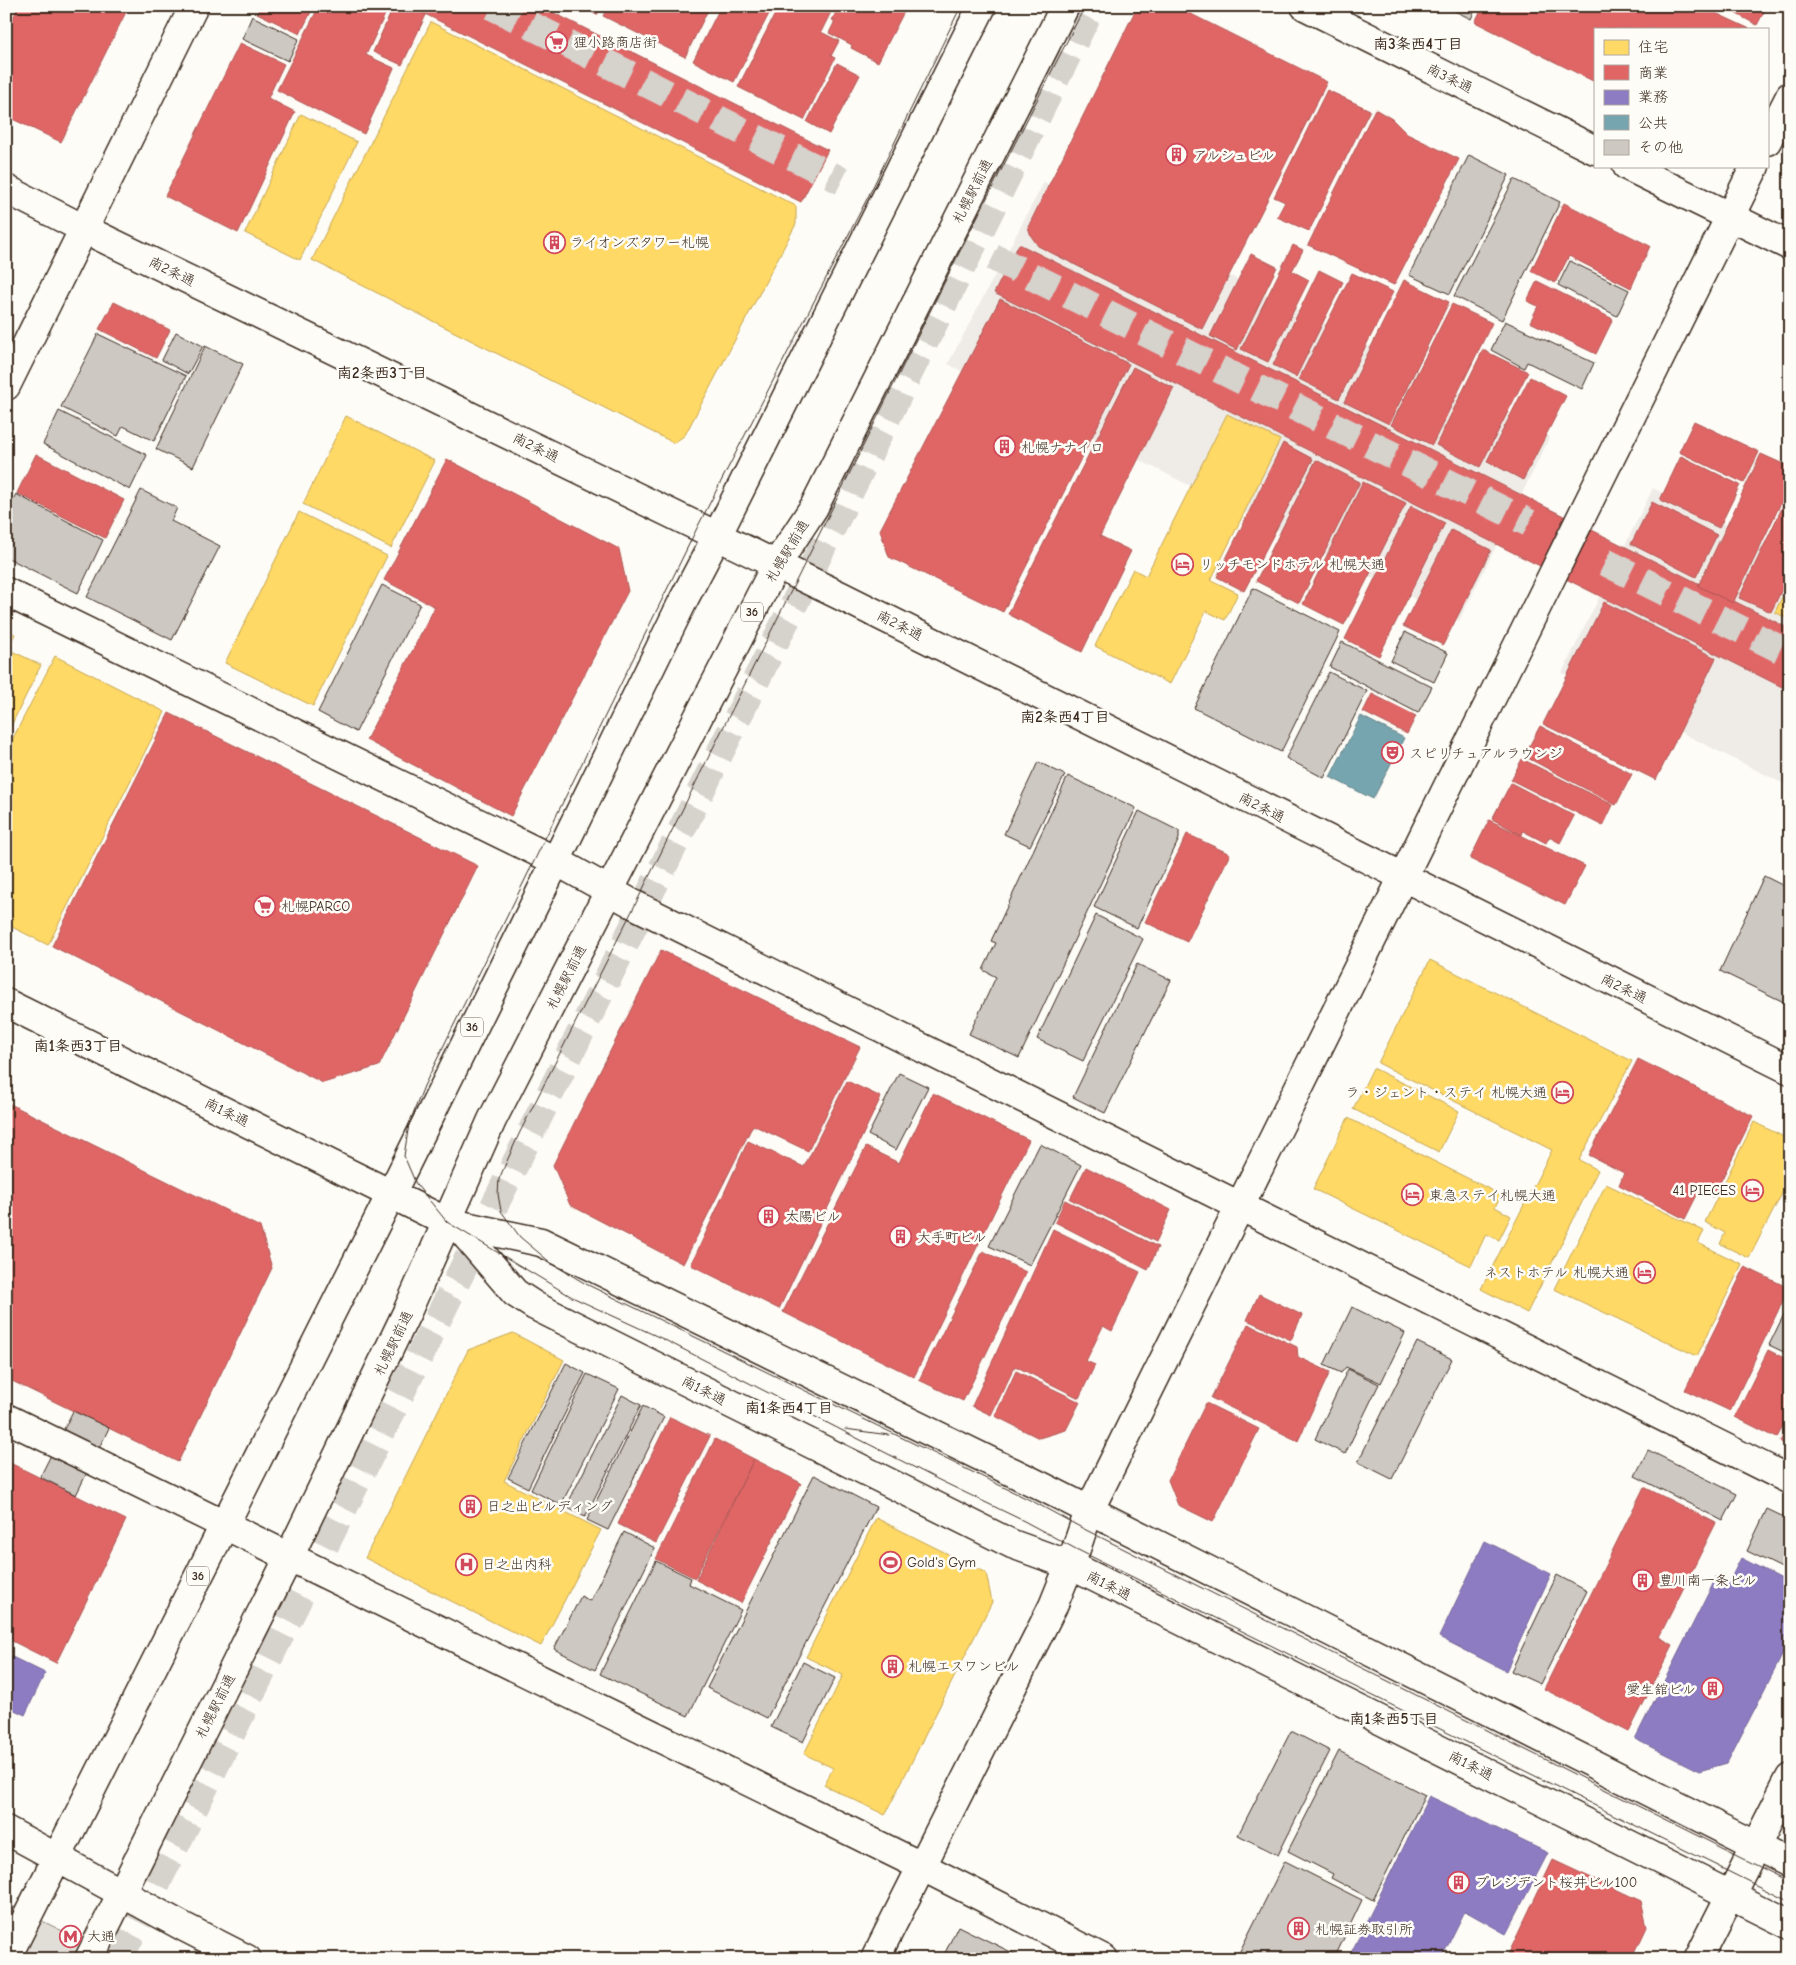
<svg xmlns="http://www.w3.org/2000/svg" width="1796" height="1965" viewBox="0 0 1796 1965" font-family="'Comic Neue','Klee One',sans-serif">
<rect width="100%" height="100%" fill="#fdfcf7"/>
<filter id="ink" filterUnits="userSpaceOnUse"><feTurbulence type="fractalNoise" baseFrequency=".02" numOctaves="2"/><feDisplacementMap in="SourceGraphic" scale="10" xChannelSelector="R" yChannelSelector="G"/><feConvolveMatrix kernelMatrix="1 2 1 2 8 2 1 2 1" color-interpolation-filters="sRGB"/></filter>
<g filter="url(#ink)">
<g fill="#efece7">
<polygon points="1044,182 1550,437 1459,621 948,364"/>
<polygon points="1653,488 1790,557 1790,787 1562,673"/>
</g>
<polygon fill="#e1ded7" stroke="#8e847a" points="6,1903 119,1959 6,1959"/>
<g fill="#ffd966" stroke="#c4a450">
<polygon points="431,22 796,206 796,224 685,435 674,443 312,260"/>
<polygon points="301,114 357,142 300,260 245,233"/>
<polygon points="1227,414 1280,440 1211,580 1238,593 1225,620 1206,611 1170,684 1095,646 1133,569 1146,576"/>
<polygon points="346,416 435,461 391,548 303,504"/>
<polygon points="299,512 387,556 313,706 225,663"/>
<polygon points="1790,580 1790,620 1775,612"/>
<polygon points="6,630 15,634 8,649 41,665 6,736"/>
<polygon points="55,656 165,712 48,945 6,924 6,752"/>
<polygon points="1430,960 1632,1061 1579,1160 1598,1170 1527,1313 1481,1289 1552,1150 1378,1063"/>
<polygon points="1373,1068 1459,1111 1439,1152 1353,1109"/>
<polygon points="1348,1118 1501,1195 1495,1207 1511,1216 1499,1240 1486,1234 1471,1266 1313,1189"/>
<polygon points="1754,1122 1790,1140 1790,1178 1749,1258 1720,1244 1725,1233 1705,1222"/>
<polygon points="1606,1184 1704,1231 1698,1243 1742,1264 1697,1356 1554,1289"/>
<polygon points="513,1333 564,1360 504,1481 601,1530 541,1646 365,1558 468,1350"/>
<polygon points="876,1518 986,1573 992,1602 885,1815 824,1785 833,1768 804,1754 843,1675 806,1657"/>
</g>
<g fill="#e06666" stroke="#ae5450">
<polygon points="19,6 129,6 61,142 6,116 6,31"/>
<polygon points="261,6 314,6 300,34 257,13"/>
<polygon points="319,6 389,6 366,55 394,68 364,134 277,90"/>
<polygon points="394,6 407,6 426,15 402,65 373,52"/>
<polygon points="409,6 540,6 828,150 801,202"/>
<polygon points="579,6 601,6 597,15"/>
<polygon points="608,6 710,6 685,57 603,16"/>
<polygon points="721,6 773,6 734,82 693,61"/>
<polygon points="779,6 830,6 833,8 821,32 839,41 831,56 835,58 804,120 738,87"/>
<polygon points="839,6 907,6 878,62 851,48 852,45 829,33 835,21 832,20"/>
<polygon points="1175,6 1327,82 1202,329 1038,246 1031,236 1028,227 1137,7"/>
<polygon points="1483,6 1706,6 1705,8 1750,29 1595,29 1595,82 1475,22"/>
<polygon points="1722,6 1767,6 1757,25"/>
<polygon points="240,43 284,64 268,98 295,112 238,233 165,196"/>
<polygon points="837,63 860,75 829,134 807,122"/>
<polygon points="1327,90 1370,110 1309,231 1277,217 1285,202 1274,197"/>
<polygon points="1375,109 1392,119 1407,134 1459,159 1394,285 1308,245"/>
<polygon points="1564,203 1650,246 1631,288 1569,256 1555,283 1531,271"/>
<polygon points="1019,244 1790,629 1790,691 994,293"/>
<polygon points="1293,245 1303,250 1292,271 1309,280 1268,362 1241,349"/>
<polygon points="1251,254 1277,267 1237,350 1210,336"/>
<polygon points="1319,270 1343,282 1296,377 1273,365"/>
<polygon points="1352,273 1393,292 1339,399 1299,379"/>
<polygon points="1404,280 1449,302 1389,424 1344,402"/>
<polygon points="1537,281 1613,319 1596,354 1530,322 1538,306 1527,301"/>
<polygon points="1000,299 1129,364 1003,612 889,557 880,530"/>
<polygon points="114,302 170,330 156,358 99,329"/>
<polygon points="1452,304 1492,323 1432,445 1391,425"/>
<polygon points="1483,350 1528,372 1480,467 1436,445"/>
<polygon points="1133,367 1174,388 1100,536 1131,551 1082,652 1008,614"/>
<polygon points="1530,377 1566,396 1523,480 1487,461"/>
<polygon points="1694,421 1759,452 1744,483 1679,452"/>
<polygon points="1283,443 1313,459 1244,591 1217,577"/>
<polygon points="36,454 124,500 105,538 17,493"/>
<polygon points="1761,454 1790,467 1790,484 1733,603 1698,586"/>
<polygon points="1681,456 1740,485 1719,528 1660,500"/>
<polygon points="447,459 619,549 628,591 511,816 366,740 435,607 384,580"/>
<polygon points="1316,460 1360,482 1299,603 1256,581"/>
<polygon points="1363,482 1406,503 1344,625 1303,604"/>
<polygon points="1790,491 1790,573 1771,612 1739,598"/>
<polygon points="1652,502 1717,535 1696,577 1631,544"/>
<polygon points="1411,506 1445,523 1379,656 1345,639"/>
<polygon points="1451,530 1491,550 1443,645 1403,626"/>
<polygon points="1604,602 1716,658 1656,780 1543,724"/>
<polygon points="1372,694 1416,716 1407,734 1363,712"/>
<polygon points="169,713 478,866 379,1066 323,1083 52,946"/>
<polygon points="1540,726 1632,774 1616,805 1524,756"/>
<polygon points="1522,759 1613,805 1603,826 1511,780"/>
<polygon points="1511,783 1574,816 1560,843 1549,837 1546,843 1523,831 1522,835 1492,819"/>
<polygon points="1489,820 1585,866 1565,905 1470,859"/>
<polygon points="1187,834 1230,854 1187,942 1145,922"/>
<polygon points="1790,846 1790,873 1786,871"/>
<polygon points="661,950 860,1047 808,1151 753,1125 683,1264 570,1205 553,1165"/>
<polygon points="1638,1059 1753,1116 1713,1197 1699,1191 1685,1219 1619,1185 1624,1173 1589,1155"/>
<polygon points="847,1081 881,1097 779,1309 691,1265 748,1141 804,1167"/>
<polygon points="933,1093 1029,1140 914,1377 783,1312 866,1147 899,1163"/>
<polygon points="6,1102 260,1227 272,1268 178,1462 6,1378"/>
<polygon points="1086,1167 1171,1210 1156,1242 1070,1199"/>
<polygon points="1065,1200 1158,1247 1148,1270 1055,1222"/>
<polygon points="1053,1229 1140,1272 1112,1331 1103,1326 1086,1361 1095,1365 1079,1398 1015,1366 991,1415 972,1406"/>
<polygon points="983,1251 1026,1272 963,1401 919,1380"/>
<polygon points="1745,1267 1789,1288 1730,1411 1685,1390"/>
<polygon points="1259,1294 1302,1315 1291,1340 1247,1320"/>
<polygon points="1248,1324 1297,1347 1298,1357 1330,1372 1298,1441 1211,1398"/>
<polygon points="1768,1350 1790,1361 1790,1411 1777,1438 1735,1417"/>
<polygon points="1016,1371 1080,1402 1066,1430 1039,1438 995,1416"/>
<polygon points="1206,1403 1259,1429 1213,1522 1178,1505 1168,1480"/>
<polygon points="670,1417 710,1436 656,1543 618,1524"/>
<polygon points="1790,1422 1790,1446 1780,1442"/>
<polygon points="715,1439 754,1459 695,1578 656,1559"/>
<polygon points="754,1459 801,1483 741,1603 696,1580"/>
<polygon points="6,1461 126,1520 56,1663 6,1638"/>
<polygon points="1644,1487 1716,1523 1659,1637 1673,1645 1629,1732 1544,1689"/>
<polygon points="1553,1860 1641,1901 1647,1927 1632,1959 1506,1959"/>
</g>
<g fill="#8e7cc3" stroke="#756392">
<polygon points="1485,1541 1551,1574 1506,1671 1439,1637"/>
<polygon points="1741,1558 1790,1583 1790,1640 1727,1763 1699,1771 1635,1739 1717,1576 1729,1582"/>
<polygon points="6,1654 45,1673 25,1715 6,1706"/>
<polygon points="1429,1796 1548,1853 1506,1934 1465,1911 1441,1959 1348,1959"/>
</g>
<polygon fill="#76a5af" stroke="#648084" points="1361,716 1404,738 1373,799 1330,777"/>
<g fill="#cdc8c2" stroke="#3b2a1e">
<polygon points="6,6 13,6 6,21"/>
<polygon points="1445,6 1477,6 1471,19"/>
<polygon points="252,16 299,39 288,61 242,39"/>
<polygon points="1469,155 1509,175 1450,294 1409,275"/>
<polygon points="1514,179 1560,202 1502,320 1454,296"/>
<polygon points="1570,261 1629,290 1617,316 1558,285"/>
<polygon points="1505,321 1594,363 1582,389 1527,362 1524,368 1491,350"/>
<polygon points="176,332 203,346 188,374 162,360"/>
<polygon points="98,334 186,376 154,441 123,426 118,436 61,407"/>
<polygon points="205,346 243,364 193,467 156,449"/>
<polygon points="59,411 147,455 130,490 43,444"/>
<polygon points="141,490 177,508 171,521 220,546 172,640 87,597"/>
<polygon points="16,494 103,540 78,593 6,557 6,514"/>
<polygon points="382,585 420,604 356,732 318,712"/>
<polygon points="1253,588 1340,632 1281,752 1194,708"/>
<polygon points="1405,632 1448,653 1434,682 1391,661"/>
<polygon points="1342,642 1432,687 1418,713 1330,667"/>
<polygon points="1329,672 1367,691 1324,778 1286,758"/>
<polygon points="1038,762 1065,775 1030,846 1004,834"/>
<polygon points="1068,776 1136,808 1019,1058 969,1034 996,977 983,970 996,943 991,941"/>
<polygon points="1139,811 1179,831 1179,839 1137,928 1094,907"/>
<polygon points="1764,876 1790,889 1790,1005 1720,971"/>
<polygon points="1096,915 1143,939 1083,1061 1037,1039"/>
<polygon points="1137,964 1171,980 1105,1113 1073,1097"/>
<polygon points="899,1073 928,1087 896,1150 868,1135"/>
<polygon points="1040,1144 1081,1165 1030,1265 989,1246"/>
<polygon points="1790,1302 1790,1355 1769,1345"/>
<polygon points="1352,1307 1405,1333 1381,1383 1346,1367 1341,1373 1324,1365"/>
<polygon points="1417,1342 1452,1359 1392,1479 1358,1462"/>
<polygon points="566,1363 585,1373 528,1488 508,1478"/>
<polygon points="1348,1369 1379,1384 1345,1454 1315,1439"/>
<polygon points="587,1374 619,1389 561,1505 531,1490"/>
<polygon points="622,1395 641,1405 585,1517 566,1507"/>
<polygon points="643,1406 664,1417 608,1530 587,1520"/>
<polygon points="73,1411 109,1428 76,1495 40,1477"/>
<polygon points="1648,1450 1737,1494 1723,1521 1635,1476"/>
<polygon points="814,1475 876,1507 767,1718 707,1688"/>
<polygon points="1767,1509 1790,1520 1790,1572 1747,1551"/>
<polygon points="624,1532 655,1548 595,1670 554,1649 581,1596 590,1601"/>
<polygon points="656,1561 691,1578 689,1584 741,1610 688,1716 600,1674"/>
<polygon points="1557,1575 1587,1591 1540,1684 1511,1671"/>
<polygon points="803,1662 835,1678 803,1742 771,1727"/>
<polygon points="1291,1731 1330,1751 1278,1855 1238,1835"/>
<polygon points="1339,1751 1425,1795 1373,1900 1331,1878 1333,1874 1288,1851"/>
<polygon points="1285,1861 1362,1900 1334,1959 1236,1959"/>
<polygon points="958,1926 1025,1959 942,1959"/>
</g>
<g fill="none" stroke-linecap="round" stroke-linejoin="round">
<g stroke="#d6d2cc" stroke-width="28" stroke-dasharray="28 14" stroke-linecap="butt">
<polyline points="492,6 842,181"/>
<polyline points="993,257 1529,523"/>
<polyline points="1605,562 1790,654"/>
<polyline points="119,1959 1092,6"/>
</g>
<defs>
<g id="minor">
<polyline points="6,592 556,861 635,905 1790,1480"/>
<polyline points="6,1418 921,1866 1104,1959"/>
</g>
<g id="tertiary">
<polyline points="1305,6 1595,150"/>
<polyline points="1767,141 1790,96"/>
<polyline points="1627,166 1790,246"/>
<polyline points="6,189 84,229 841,596 1790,1070"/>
<polyline points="6,386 194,6"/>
<polyline points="6,1003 447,1222 463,1232 515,1293 535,1306 1012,1544 1070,1565 1790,1925"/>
<polyline points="451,1223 541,1242 1041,1486 1790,1863"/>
<polyline points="6,1830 184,1927 247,1959"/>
<path d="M875,1959L1053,1606L1076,1549L1089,1511C1309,1062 1530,613 1755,166"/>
<polyline points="1698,1959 1790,1778"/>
</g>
<g id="trunk">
<polyline points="6,1959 391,1194 556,861 684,599 717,536 982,6"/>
<polyline points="89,1959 289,1557 407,1312 492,1120 776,565 814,507 1065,6"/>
</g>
</defs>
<use href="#minor" stroke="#3b2a1e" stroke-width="31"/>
<use href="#tertiary" stroke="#3b2a1e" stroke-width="31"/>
<use href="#trunk" stroke="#3b2a1e" stroke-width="31"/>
<use href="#minor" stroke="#fdfcf7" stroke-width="28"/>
<use href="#tertiary" stroke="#fdfcf7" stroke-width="28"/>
<use href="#trunk" stroke="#fdfcf7" stroke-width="28"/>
<g stroke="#3b2a1e" stroke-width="1">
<polyline points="961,6 869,195 698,526 424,1086 409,1124 404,1156 416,1184 447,1222 572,1297 663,1339 939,1480 1024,1521 1076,1549 1790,1902"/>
<polyline points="1085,6 964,243 635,905 519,1134 499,1179 498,1194 501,1211 520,1237 551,1263 586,1284 1034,1502 1082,1528 1790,1882"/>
<polyline points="845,1429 889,1435"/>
</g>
</g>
</g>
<defs>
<symbol id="supermarket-ring" viewBox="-11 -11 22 22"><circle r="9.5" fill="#fdfcf7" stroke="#d1495b" stroke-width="1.5"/><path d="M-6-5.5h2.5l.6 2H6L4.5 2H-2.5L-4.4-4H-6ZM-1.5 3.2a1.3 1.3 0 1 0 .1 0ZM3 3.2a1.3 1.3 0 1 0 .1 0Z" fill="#d1495b"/></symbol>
<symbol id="building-ring" viewBox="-11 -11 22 22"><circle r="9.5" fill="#fdfcf7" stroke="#d1495b" stroke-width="1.5"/><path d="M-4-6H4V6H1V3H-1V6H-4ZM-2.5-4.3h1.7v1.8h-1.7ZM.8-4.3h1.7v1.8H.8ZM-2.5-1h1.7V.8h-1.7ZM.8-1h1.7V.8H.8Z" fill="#d1495b"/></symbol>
<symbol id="hotel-ring" viewBox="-11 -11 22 22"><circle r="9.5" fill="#fdfcf7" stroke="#d1495b" stroke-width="1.5"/><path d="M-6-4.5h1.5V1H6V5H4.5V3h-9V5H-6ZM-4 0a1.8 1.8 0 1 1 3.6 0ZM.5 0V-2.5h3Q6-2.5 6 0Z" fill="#d1495b"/></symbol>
<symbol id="theatre-ring" viewBox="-11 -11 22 22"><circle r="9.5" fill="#fdfcf7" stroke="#d1495b" stroke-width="1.5"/><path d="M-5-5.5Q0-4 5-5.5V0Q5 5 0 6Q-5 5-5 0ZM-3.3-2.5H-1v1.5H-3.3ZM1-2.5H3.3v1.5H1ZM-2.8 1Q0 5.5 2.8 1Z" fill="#d1495b"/></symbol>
<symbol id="stadium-ring" viewBox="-11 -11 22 22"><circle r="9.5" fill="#fdfcf7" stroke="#d1495b" stroke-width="1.5"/><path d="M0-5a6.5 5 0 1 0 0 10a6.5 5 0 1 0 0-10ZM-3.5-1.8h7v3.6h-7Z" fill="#d1495b"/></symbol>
<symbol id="hospital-ring" viewBox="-11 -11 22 22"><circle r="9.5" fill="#fdfcf7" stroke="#d1495b" stroke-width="1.5"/><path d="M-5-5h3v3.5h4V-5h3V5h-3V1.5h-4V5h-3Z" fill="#d1495b"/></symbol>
<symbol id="metro-ring" viewBox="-11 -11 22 22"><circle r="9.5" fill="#fdfcf7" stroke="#d1495b" stroke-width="1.5"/><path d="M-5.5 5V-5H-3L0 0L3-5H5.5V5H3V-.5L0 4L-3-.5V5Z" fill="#d1495b"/></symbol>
</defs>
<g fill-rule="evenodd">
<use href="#supermarket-ring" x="544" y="30" width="25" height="25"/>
<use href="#building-ring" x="1164" y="142" width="25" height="25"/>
<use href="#building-ring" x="542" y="230" width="25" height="25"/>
<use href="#building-ring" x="992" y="434" width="25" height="25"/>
<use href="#hotel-ring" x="1170" y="552" width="25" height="25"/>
<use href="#theatre-ring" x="1380" y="740" width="25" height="25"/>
<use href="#supermarket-ring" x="252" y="894" width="25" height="25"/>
<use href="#hotel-ring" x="1550" y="1080" width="25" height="25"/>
<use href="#hotel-ring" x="1740" y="1178" width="25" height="25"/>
<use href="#hotel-ring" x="1400" y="1182" width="25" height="25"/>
<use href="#building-ring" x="756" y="1204" width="25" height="25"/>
<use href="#building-ring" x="888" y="1224" width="25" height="25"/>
<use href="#hotel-ring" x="1632" y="1260" width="25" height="25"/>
<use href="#building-ring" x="458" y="1494" width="25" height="25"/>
<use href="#stadium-ring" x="878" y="1550" width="25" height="25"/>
<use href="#hospital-ring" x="454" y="1552" width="25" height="25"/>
<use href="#building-ring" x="1630" y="1568" width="25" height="25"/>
<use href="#building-ring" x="880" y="1654" width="25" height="25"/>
<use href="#building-ring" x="1700" y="1676" width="25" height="25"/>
<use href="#building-ring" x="1446" y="1870" width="25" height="25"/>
<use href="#building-ring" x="1286" y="1916" width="25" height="25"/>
<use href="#metro-ring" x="58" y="1924" width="25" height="25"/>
</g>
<g text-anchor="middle" stroke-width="5" stroke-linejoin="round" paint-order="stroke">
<g fill="#fdfcf7" stroke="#75695f" stroke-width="1">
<rect x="741" y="602.5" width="22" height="19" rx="4"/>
<rect x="461" y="1017.5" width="22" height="19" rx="4"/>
<rect x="187" y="1566.5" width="22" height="19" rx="4"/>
</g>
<g font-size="12" font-weight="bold" fill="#3b2a1e">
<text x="752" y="616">36</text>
<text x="472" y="1031">36</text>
<text x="198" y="1580">36</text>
</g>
<g font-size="14" fill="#3b2a1e" stroke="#fdfcf7" text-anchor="start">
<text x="573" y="47">狸小路商店街</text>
<text x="1193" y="160">アルシュビル</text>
<text x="570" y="247">ライオンズタワー札幌</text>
<text x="1021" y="452">札幌ナナイロ</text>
<text x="1199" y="569">リッチモンドホテル 札幌大通</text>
<text x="1409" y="758">スピリチュアルラウンジ</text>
<text x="281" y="911">札幌PARCO</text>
<text x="1547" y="1097" text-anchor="end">ラ・ジェント・ステイ 札幌大通</text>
<text x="1736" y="1195" text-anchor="end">41 PIECES</text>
<text x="1429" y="1200">東急ステイ札幌大通</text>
<text x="785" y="1221">太陽ビル</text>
<text x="917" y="1242">大手町ビル</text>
<text x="1629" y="1277" text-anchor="end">ネストホテル 札幌大通</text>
<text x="487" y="1511">日之出ビルディング</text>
<text x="907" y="1567">Gold's Gym</text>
<text x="482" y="1569">日之出内科</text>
<text x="1659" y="1585">豊川南一条ビル</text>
<text x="908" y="1671">札幌エスワンビル</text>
<text x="1696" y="1694" text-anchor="end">愛生舘ビル</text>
<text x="1475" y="1887">プレジデント桜井ビル100</text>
<text x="1315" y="1934">札幌証券取引所</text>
<text x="87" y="1941">大通</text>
</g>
<g font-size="14" fill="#3b2a1e" stroke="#fdfcf7">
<text transform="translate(1450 78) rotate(26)" y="5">南3条通</text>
<text transform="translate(972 191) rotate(-63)" y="5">札幌駅前通</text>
<text transform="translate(172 271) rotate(26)" y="5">南2条通</text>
<text transform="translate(536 447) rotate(26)" y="5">南2条通</text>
<text transform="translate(787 551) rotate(-59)" y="5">札幌駅前通</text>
<text transform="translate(900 625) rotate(27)" y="5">南2条通</text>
<text transform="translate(1262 807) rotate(27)" y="5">南2条通</text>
<text transform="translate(566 977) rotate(-63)" y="5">札幌駅前通</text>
<text transform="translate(1624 988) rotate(26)" y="5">南2条通</text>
<text transform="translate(227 1112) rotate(26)" y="5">南1条通</text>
<text transform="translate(393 1343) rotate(-64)" y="5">札幌駅前通</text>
<text transform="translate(704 1390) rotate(27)" y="5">南1条通</text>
<text transform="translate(1109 1585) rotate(27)" y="5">南1条通</text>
<text transform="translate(215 1706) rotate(-63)" y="5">札幌駅前通</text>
<text transform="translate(1471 1765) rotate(27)" y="5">南1条通</text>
</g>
<g font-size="15" font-weight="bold" fill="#3b2a1e" stroke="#fdfcf7">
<text x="1418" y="49">南3条西4丁目</text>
<text x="382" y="378">南2条西3丁目</text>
<text x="1065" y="722">南2条西4丁目</text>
<text x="78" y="1051">南1条西3丁目</text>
<text x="789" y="1413">南1条西4丁目</text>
<text x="1394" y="1724">南1条西5丁目</text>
</g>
</g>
<rect width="1796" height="1965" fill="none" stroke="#fdfcf7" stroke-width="25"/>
<rect x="12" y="12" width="1771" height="1940" fill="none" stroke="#3b2a1e" stroke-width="2" filter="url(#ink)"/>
<rect x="1594" y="28" width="175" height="140" fill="#fdfcf7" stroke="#afa8a0"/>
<rect x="1604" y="40" width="25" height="15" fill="#ffd966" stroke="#afa8a0"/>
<text x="1638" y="52" font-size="15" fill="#3b2a1e">住宅</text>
<rect x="1604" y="65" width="25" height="15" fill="#e06666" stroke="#afa8a0"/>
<text x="1638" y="78" font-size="15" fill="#3b2a1e">商業</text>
<rect x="1604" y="90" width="25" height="15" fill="#8e7cc3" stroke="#afa8a0"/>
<text x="1638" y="102" font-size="15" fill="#3b2a1e">業務</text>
<rect x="1604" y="115" width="25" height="15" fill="#76a5af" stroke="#afa8a0"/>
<text x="1638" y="128" font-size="15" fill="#3b2a1e">公共</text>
<rect x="1604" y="140" width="25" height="15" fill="#cdc8c2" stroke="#afa8a0"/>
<text x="1638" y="152" font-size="15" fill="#3b2a1e">その他</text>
</svg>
